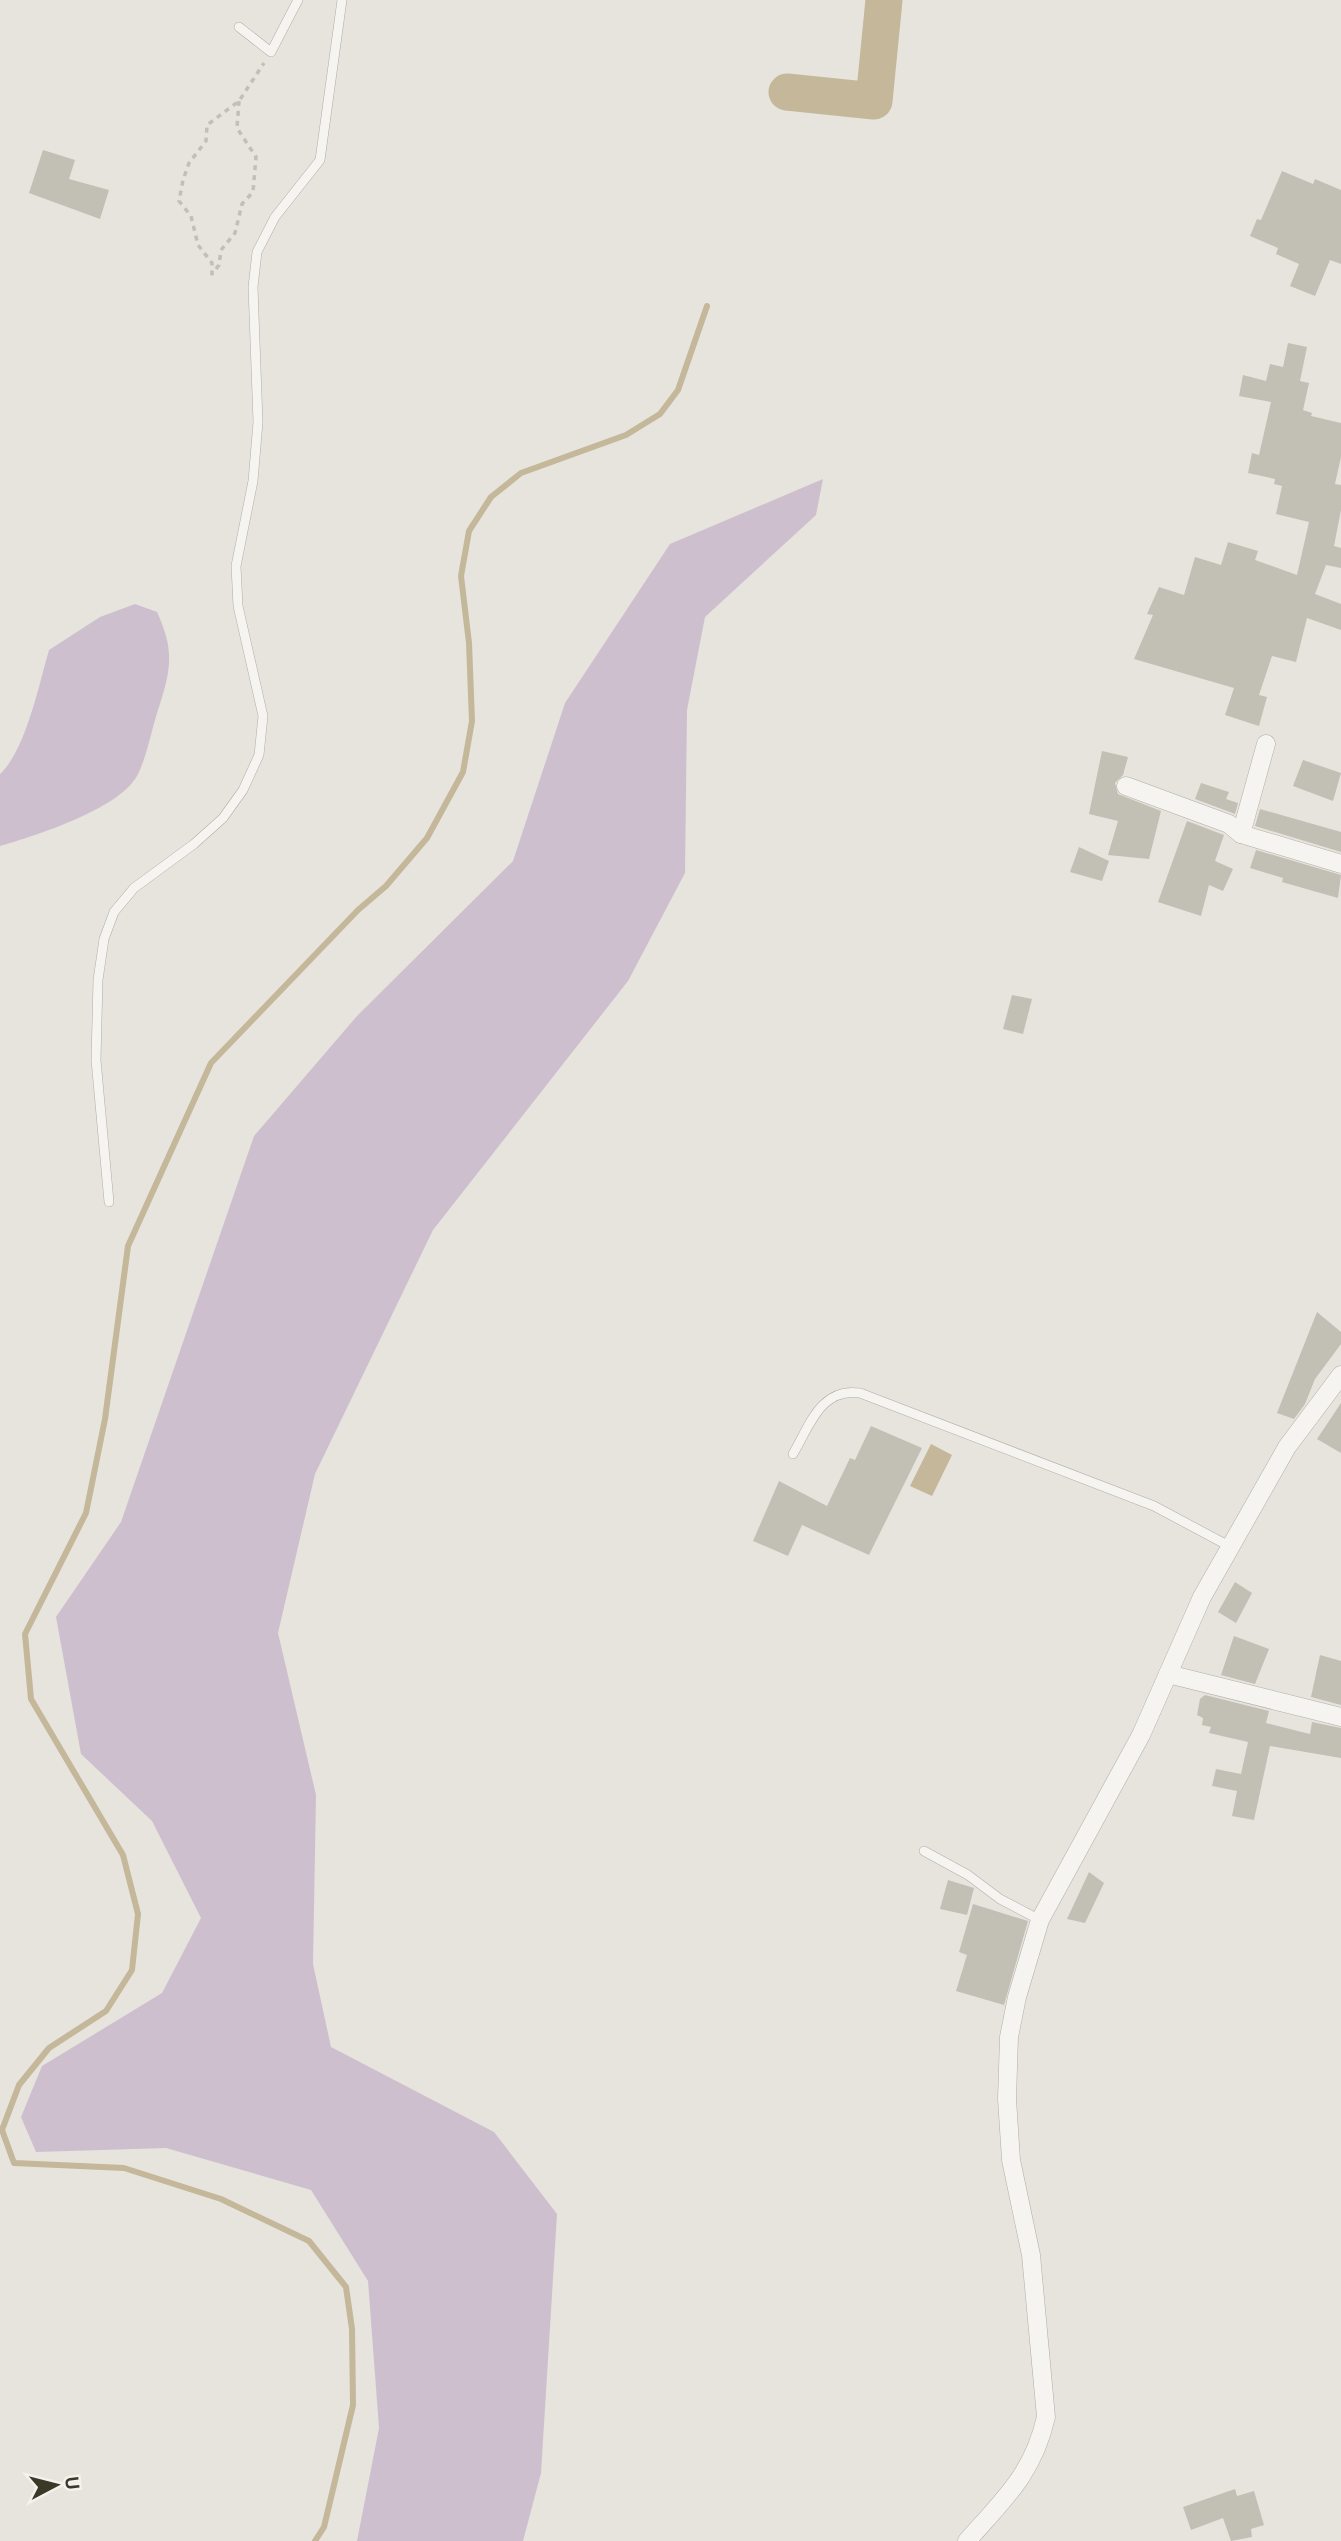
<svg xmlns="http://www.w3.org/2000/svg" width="1341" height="2541" viewBox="0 0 1341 2541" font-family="Ubuntu,sans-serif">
<rect width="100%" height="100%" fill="#e6e4dd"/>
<g fill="#cebfcf">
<polygon points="823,479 816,515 705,617 687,710 685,873 628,981 433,1230 315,1474 278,1633 316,1795 313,1964 331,2047 494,2132 557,2214 541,2473 523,2541 357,2541 379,2428 368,2281 311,2190 166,2148 36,2152 21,2117 42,2066 162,1993 201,1918 152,1821 81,1754 56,1617 121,1522 254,1136 357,1016 513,861 565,703 670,544"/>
<path d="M135,604L157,612C175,651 171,670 158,710C151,731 147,757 137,776C119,809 35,836 0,846V774C26,750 39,684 49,650L100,617Z"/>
</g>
<polygon fill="#c4b79a" points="931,1444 952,1455 932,1496 910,1486"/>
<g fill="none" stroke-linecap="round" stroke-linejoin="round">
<polyline stroke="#c4b79a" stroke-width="6" points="315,2541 324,2527 353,2405 352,2329 346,2287 309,2241 221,2199 124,2168 14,2163 2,2130 19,2085 49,2048 106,2011 132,1970 138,1914 123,1855 31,1699 25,1634 86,1513 105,1419 128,1246 211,1063 358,910 386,886 427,838 463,772 472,721 469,643 461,576 469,531 491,497 521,473 626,435 660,414 678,390 707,306"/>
<polyline stroke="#c4b79a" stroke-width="37" points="787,92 874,101 884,0"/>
</g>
<g fill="#c2c0b5">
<polygon points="43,150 75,160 69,179 109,190 100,219 29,193"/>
<polygon points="1282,171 1313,184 1315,179 1341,190 1341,264 1330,260 1315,296 1290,286 1299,264 1276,254 1278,248 1250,236 1257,219 1261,220"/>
<polygon points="1288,343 1307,347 1300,381 1309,383 1303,410 1312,413 1311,416 1341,423 1341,457 1335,484 1341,485 1341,510 1334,546 1341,548 1341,568 1326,565 1315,594 1341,604 1341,630 1307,618 1296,662 1272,656 1259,695 1267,697 1259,726 1225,715 1234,688 1134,659 1153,615 1147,614 1159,587 1184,595 1195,557 1221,565 1228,542 1258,551 1255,560 1297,575 1309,522 1276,514 1282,486 1274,484 1275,479 1248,473 1252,453 1259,455 1271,402 1239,396 1243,375 1266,381 1270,364 1283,367"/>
<polygon points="1102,751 1128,757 1123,775 1115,783 1118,794 1161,811 1149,859 1108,855 1118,821 1089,814"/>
<polygon points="1303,760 1341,773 1333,801 1293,786"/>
<polygon points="1201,783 1229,792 1226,799 1238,803 1235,814 1195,799"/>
<polygon points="1260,809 1341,832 1341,852 1255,826"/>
<polygon points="1187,821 1224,835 1215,861 1233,869 1223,891 1209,885 1201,916 1158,902"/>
<polygon points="1079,847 1109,861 1102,881 1070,872"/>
<polygon points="1256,850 1341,875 1338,898 1282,882 1283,878 1250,868"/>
<polygon points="1012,995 1032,999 1023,1034 1003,1029"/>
<polygon points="1317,1312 1341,1332 1341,1344 1315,1379 1305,1404 1294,1419 1277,1413"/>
<polygon points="1341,1403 1341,1453 1317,1439"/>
<polygon points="871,1426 922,1448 869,1555 802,1525 788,1556 753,1541 779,1481 827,1506 850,1458 855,1460"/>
<polygon points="1235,1582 1252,1593 1236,1623 1218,1612"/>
<polygon points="1234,1636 1269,1649 1255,1684 1221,1675"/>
<polygon points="1320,1655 1341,1661 1341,1705 1311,1697"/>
<polygon points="1205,1695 1269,1711 1266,1723 1310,1734 1312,1722 1341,1728 1341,1758 1270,1746 1254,1820 1232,1816 1237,1791 1212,1786 1216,1769 1241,1774 1248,1742 1209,1733 1211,1727 1202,1725 1203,1718 1197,1715 1200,1699"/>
<polygon points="1089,1872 1104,1883 1085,1923 1067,1919"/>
<polygon points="948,1880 974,1888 967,1915 940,1909"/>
<polygon points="973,1904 1028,1921 1004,2005 956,1991 967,1955 959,1952"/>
<polygon points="1235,2489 1237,2496 1254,2491 1264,2525 1251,2529 1252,2537 1231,2541 1223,2518 1191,2530 1183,2507"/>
</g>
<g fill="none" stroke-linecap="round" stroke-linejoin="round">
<defs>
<g id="service">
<polyline points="239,27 271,52 298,0"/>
<polyline points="109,1202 96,1060 98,980 104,939 114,912 134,888 194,844 223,818 243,790 259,755 263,716 238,606 236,566 253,481 258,422 253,287 257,252 275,217 320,160 342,0"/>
<path d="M793,1454C810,1425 821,1387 860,1393L1154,1506L1229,1546"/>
<polyline points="924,1851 968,1875 1000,1899 1040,1920"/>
</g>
<g id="minor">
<polyline points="1126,786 1229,824 1241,834 1341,864"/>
<polyline points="1241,834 1266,744"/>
<polyline points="1168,1674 1341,1717"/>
<path d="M967,2541C1004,2499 1033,2474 1046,2417L1031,2255L1011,2160L1007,2099L1009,2037L1017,1997L1040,1920L1141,1735L1202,1597L1287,1447L1341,1375"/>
</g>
</defs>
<use href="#service" stroke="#b0ada3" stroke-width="10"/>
<use href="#minor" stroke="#b0ada3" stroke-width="19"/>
<polyline stroke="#c1bfb8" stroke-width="3.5" stroke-dasharray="5 5" stroke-linecap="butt" points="239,101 237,128 256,157 253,192 242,204 235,233 221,250 219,265 212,274 212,263 198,245 191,216 179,201 183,180 189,163 206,141 207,125 239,101 264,63"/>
<use href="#service" stroke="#f5f4f0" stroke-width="9"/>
<use href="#minor" stroke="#f5f4f0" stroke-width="18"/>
</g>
<g transform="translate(56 2485) rotate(83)" stroke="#f4f2ed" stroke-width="5" paint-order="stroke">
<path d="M0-5L12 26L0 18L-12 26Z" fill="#3c3828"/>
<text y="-10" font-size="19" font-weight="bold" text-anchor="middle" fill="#3c3828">U</text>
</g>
</svg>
